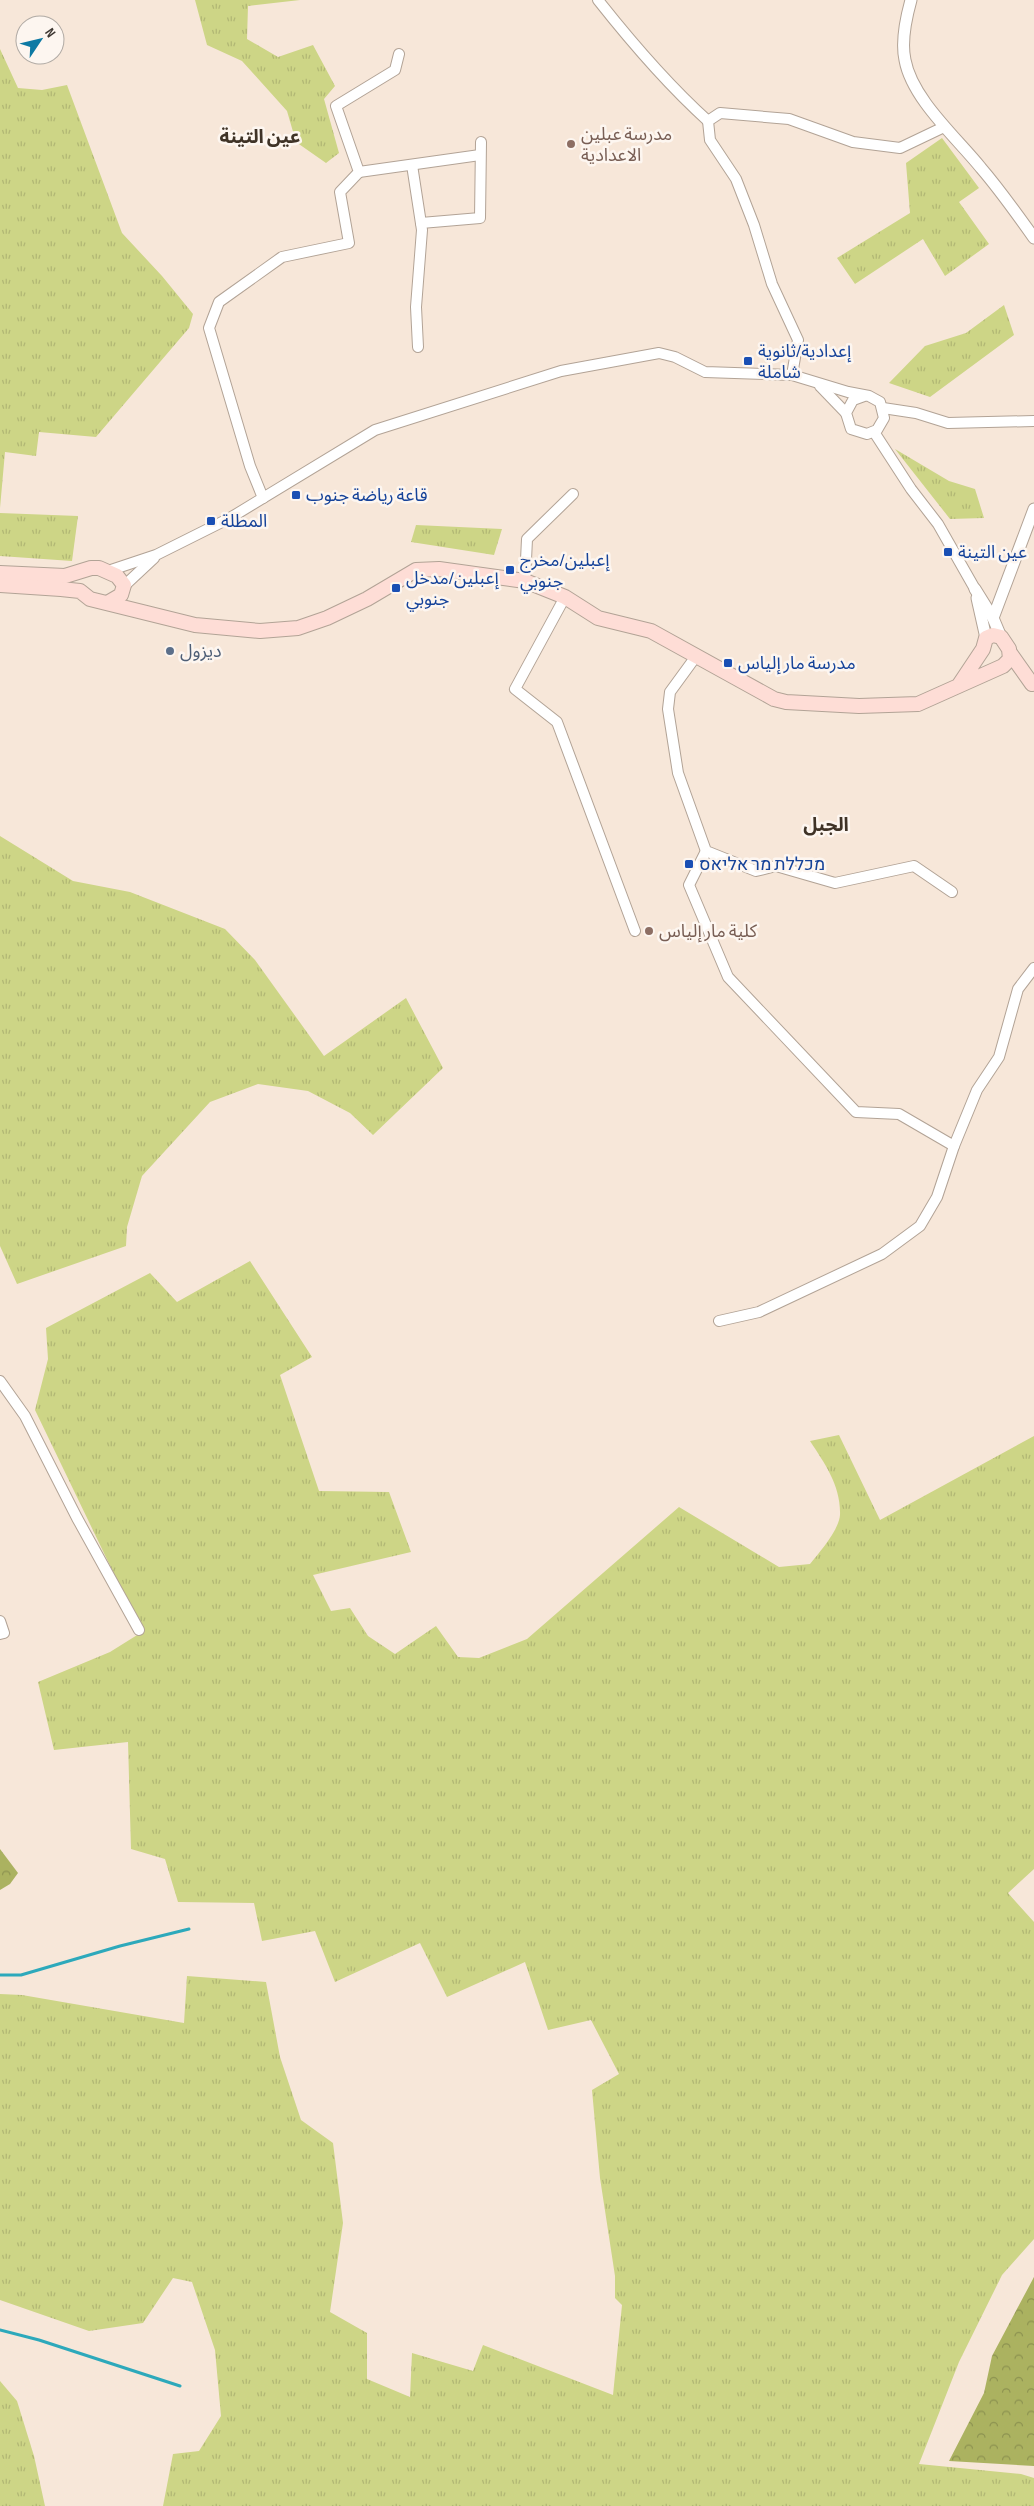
<svg xmlns="http://www.w3.org/2000/svg" width="1034" height="2506" viewBox="0 0 1034 2506" font-family="'Sofia Sans Condensed','Noto Sans Arabic',Heebo,sans-serif">
<defs>
<pattern id="grass-tufts" width="24" height="20" patternUnits="userSpaceOnUse" patternTransform="scale(1.25)"><rect width="24" height="20" fill="#cdd586"/><path d="M3 7l-1-3M5 7V3M7 7l1-3M15 17l-1-3M17 17v-4M19 17l1-3" fill="none" stroke="#b1b774"/></pattern>
<pattern id="forest-crowns" width="20" height="18" patternUnits="userSpaceOnUse" patternTransform="scale(1.25)"><rect width="20" height="18" fill="#abb260"/><path d="M2 6a3 3 0 1 1 6 0M12 15a3 3 0 1 1 6 0" fill="none" stroke="#8c9250"/></pattern>
</defs>
<rect width="100%" height="100%" fill="#f7e7d9"/>
<g fill="url(#grass-tufts)">
<polygon points="195,0 300,0 248,6 247,39 278,57 313,45 335,86 324,99 339,153 326,163 296,142 287,111 242,61 207,45"/>
<polygon points="0,49 18,88 42,90 67,85 122,233 162,276 193,314 189,328 96,437 39,432 36,456 5,452 0,508"/>
<polygon points="942,138 979,188 959,202 989,244 945,276 923,239 855,284 837,258 910,213 906,163"/>
<polygon points="1004,305 1014,335 930,397 889,383 925,346 966,333"/>
<polygon points="895,449 949,481 975,489 984,518 950,519"/>
<polygon points="0,513 78,516 72,561 0,556"/>
<polygon points="416,525 502,529 494,555 411,542"/>
<polygon points="0,836 73,881 130,892 225,929 255,960 324,1056 406,998 443,1068 373,1135 350,1113 308,1091 258,1084 210,1102 142,1176 127,1227 126,1246 17,1284 0,1246"/>
<path d="M250,1261L312,1357L280,1375L319,1491L389,1492L411,1552L313,1575L331,1611L350,1608L368,1636L395,1654L436,1626L458,1657L479,1658L527,1639L679,1507L779,1567L810,1564C819,1553 839,1530 840,1515C841,1486 825,1464 810,1441L839,1435L880,1520L1034,1436V1869L1008,1893L1034,1922V2239L1002,2275L959,2362L919,2464L1021,2474L1034,2478V2506H163L173,2454L199,2451L221,2416L215,2350L192,2282L173,2278L143,2323L89,2331L0,2300V1994L22,1995L184,2023L187,1976L266,1982L280,2057L301,2120L333,2143L343,2223L330,2312L367,2333V2379L410,2397L412,2353L473,2371L483,2345L613,2395L622,2305L615,2298V2276L600,2178L592,2090L619,2074L591,2020L548,2030L525,1962L447,1997L420,1943L335,1982L315,1931L262,1941L254,1903L178,1902L165,1859L131,1849L128,1742L54,1750L38,1682L110,1652L142,1632L35,1410L48,1359L46,1328L150,1273L177,1302Z"/>
<polygon points="0,2381 17,2401 34,2456 45,2506 0,2506"/>
</g>
<g fill="url(#forest-crowns)">
<polygon points="0,1849 18,1873 10,1884 0,1890"/>
<polygon points="1034,2277 1034,2466 949,2461 984,2393 992,2356"/>
</g>
<g fill="none" stroke-linecap="round" stroke-linejoin="round">
<g stroke="#2da9bb" stroke-width="3">
<polyline points="0,1975 21,1975 120,1946 189,1929"/>
<polyline points="0,2330 39,2340 180,2386"/>
</g>
<defs>
<g id="minor">
<path d="M598,0C632,43 667,84 708,121"/>
<polyline points="412,165 422,230 416,307 418,347"/>
<polyline points="359,172 480,155"/>
<polyline points="421,223 480,218 481,142"/>
<polyline points="792,375 798,340 772,284 754,225 736,179 710,140 708,121 720,113 789,119 853,142 900,148 944,127"/>
<polyline points="820,386 846,413"/>
<polyline points="883,408 916,413 948,423 1034,421"/>
<polyline points="874,432 911,489 938,524 975,589"/>
<polyline points="263,498 250,466 209,328 219,302 282,257 349,243 340,192 359,172 336,106 395,70 399,54"/>
<polyline points="108,571 156,555 230,518 375,430 561,371 659,353 675,357 705,372 792,375 848,392 869,396 880,402 884,418 877,430 867,434 851,429 846,413 853,400 864,396"/>
<polyline points="525,581 527,539 573,494"/>
<polyline points="124,586 154,558"/>
<polyline points="565,597 515,689 557,722 635,931"/>
<polyline points="697,655 670,692 668,709 678,773 706,851 756,871 776,866 835,883 914,866 952,892"/>
<polyline points="706,851 689,885 728,977 856,1112 899,1114 954,1146"/>
<polyline points="719,1321 759,1312 882,1254 920,1226 937,1197 954,1146 977,1090 999,1057 1018,989 1034,968"/>
<polyline points="0,1381 25,1416 77,1518 139,1630"/>
<polyline points="0,1621 4,1633 0,1634"/>
</g>
<g id="tertiary">
<path d="M911,0C906,18 901,42 905,60C912,99 957,138 981,168C1000,190 1017,214 1034,238"/>
<polyline points="975,589 993,618 1001,637"/>
<polyline points="977,598 986,638"/>
<polyline points="993,618 1034,509"/>
</g>
<g id="secondary">
<polyline points="0,573 65,576 91,568 99,568 117,576 124,585 121,595 109,602"/>
<polyline points="0,585 61,589 80,591 90,599 195,625 260,631 298,628 327,618 367,599 416,570 439,569 525,581 565,597 598,618 651,631 774,699 786,702 859,706 918,704 1003,666 1010,659 1009,649 1001,637 993,635 986,638 983,649 959,685"/>
<polyline points="1010,653 1032,684"/>
</g>
</defs>
<use href="#minor" stroke="#b2a396" stroke-width="12"/>
<use href="#tertiary" stroke="#b2a396" stroke-width="13"/>
<use href="#secondary" stroke="#b2a396" stroke-width="16"/>
<use href="#minor" stroke="#fff" stroke-width="10"/>
<use href="#tertiary" stroke="#fff" stroke-width="11"/>
<use href="#secondary" stroke="#feddd6" stroke-width="14"/>
</g>
<g fill="#8d6e63" stroke="#fdf6f0" stroke-width="2">
<circle cx="571" cy="144" r="5"/>
<circle cx="649" cy="931" r="5"/>
</g>
<g fill="#1a4fb4" stroke="#fdf6f0" stroke-width="2">
<rect x="743" y="356" width="10" height="10" rx="2.5"/>
<rect x="291" y="490" width="10" height="10" rx="2.5"/>
<rect x="206" y="516" width="10" height="10" rx="2.5"/>
<rect x="943" y="547" width="10" height="10" rx="2.5"/>
<rect x="505" y="565" width="10" height="10" rx="2.5"/>
<rect x="391" y="583" width="10" height="10" rx="2.5"/>
<rect x="723" y="658" width="10" height="10" rx="2.5"/>
<rect x="684" y="859" width="10" height="10" rx="2.5"/>
</g>
<circle fill="#5c6f8a" stroke="#fdf6f0" stroke-width="2" cx="170" cy="651" r="5"/>
<g text-anchor="middle" stroke-width="5" stroke-linejoin="round" paint-order="stroke">
<g font-size="18" fill="#785e54" stroke="#fdf6f0" text-anchor="start">
<text x="581" y="140">مدرسة عبلين<tspan x="581" dy="21">الاعدادية</tspan></text>
<text x="659" y="937">كلية مار إلياس</text>
</g>
<g font-size="18" fill="#164399" stroke="#fdf6f0" text-anchor="start">
<text x="758" y="357">إعدادية/ثانوية<tspan x="758" dy="21">شاملة</tspan></text>
<text x="306" y="501">قاعة رياضة جنوب</text>
<text x="221" y="527">المطلة</text>
<text x="958" y="558">عين التينة</text>
<text x="520" y="566">إعبلين/مخرج<tspan x="520" dy="21">جنوبي</tspan></text>
<text x="406" y="584">إعبلين/مدخل<tspan x="406" dy="21">جنوبي</tspan></text>
<text x="738" y="669">مدرسة مار إلياس</text>
<text x="699" y="870">מכללת מר אליאס</text>
</g>
<g font-size="18" fill="#4e5e75" stroke="#fdf6f0" text-anchor="start">
<text x="180" y="657">ديزول</text>
</g>
<g font-size="19" font-weight="bold" fill="#3f3327" stroke="#fdf6f0">
<text x="260" y="143">عين التينة</text>
<text x="826" y="831">الجبل</text>
</g>
</g>
<g transform="translate(40 40) rotate(55)"><circle r="24" fill="#fdf6f0" stroke="#b0aaa4"/>
<path d="M0-4L9 19L0 12L-9 19Z" fill="#0d7aa4"/>
<text y="-8" font-size="14" font-weight="bold" text-anchor="middle" fill="#3d3732">N</text>
</g>
</svg>
